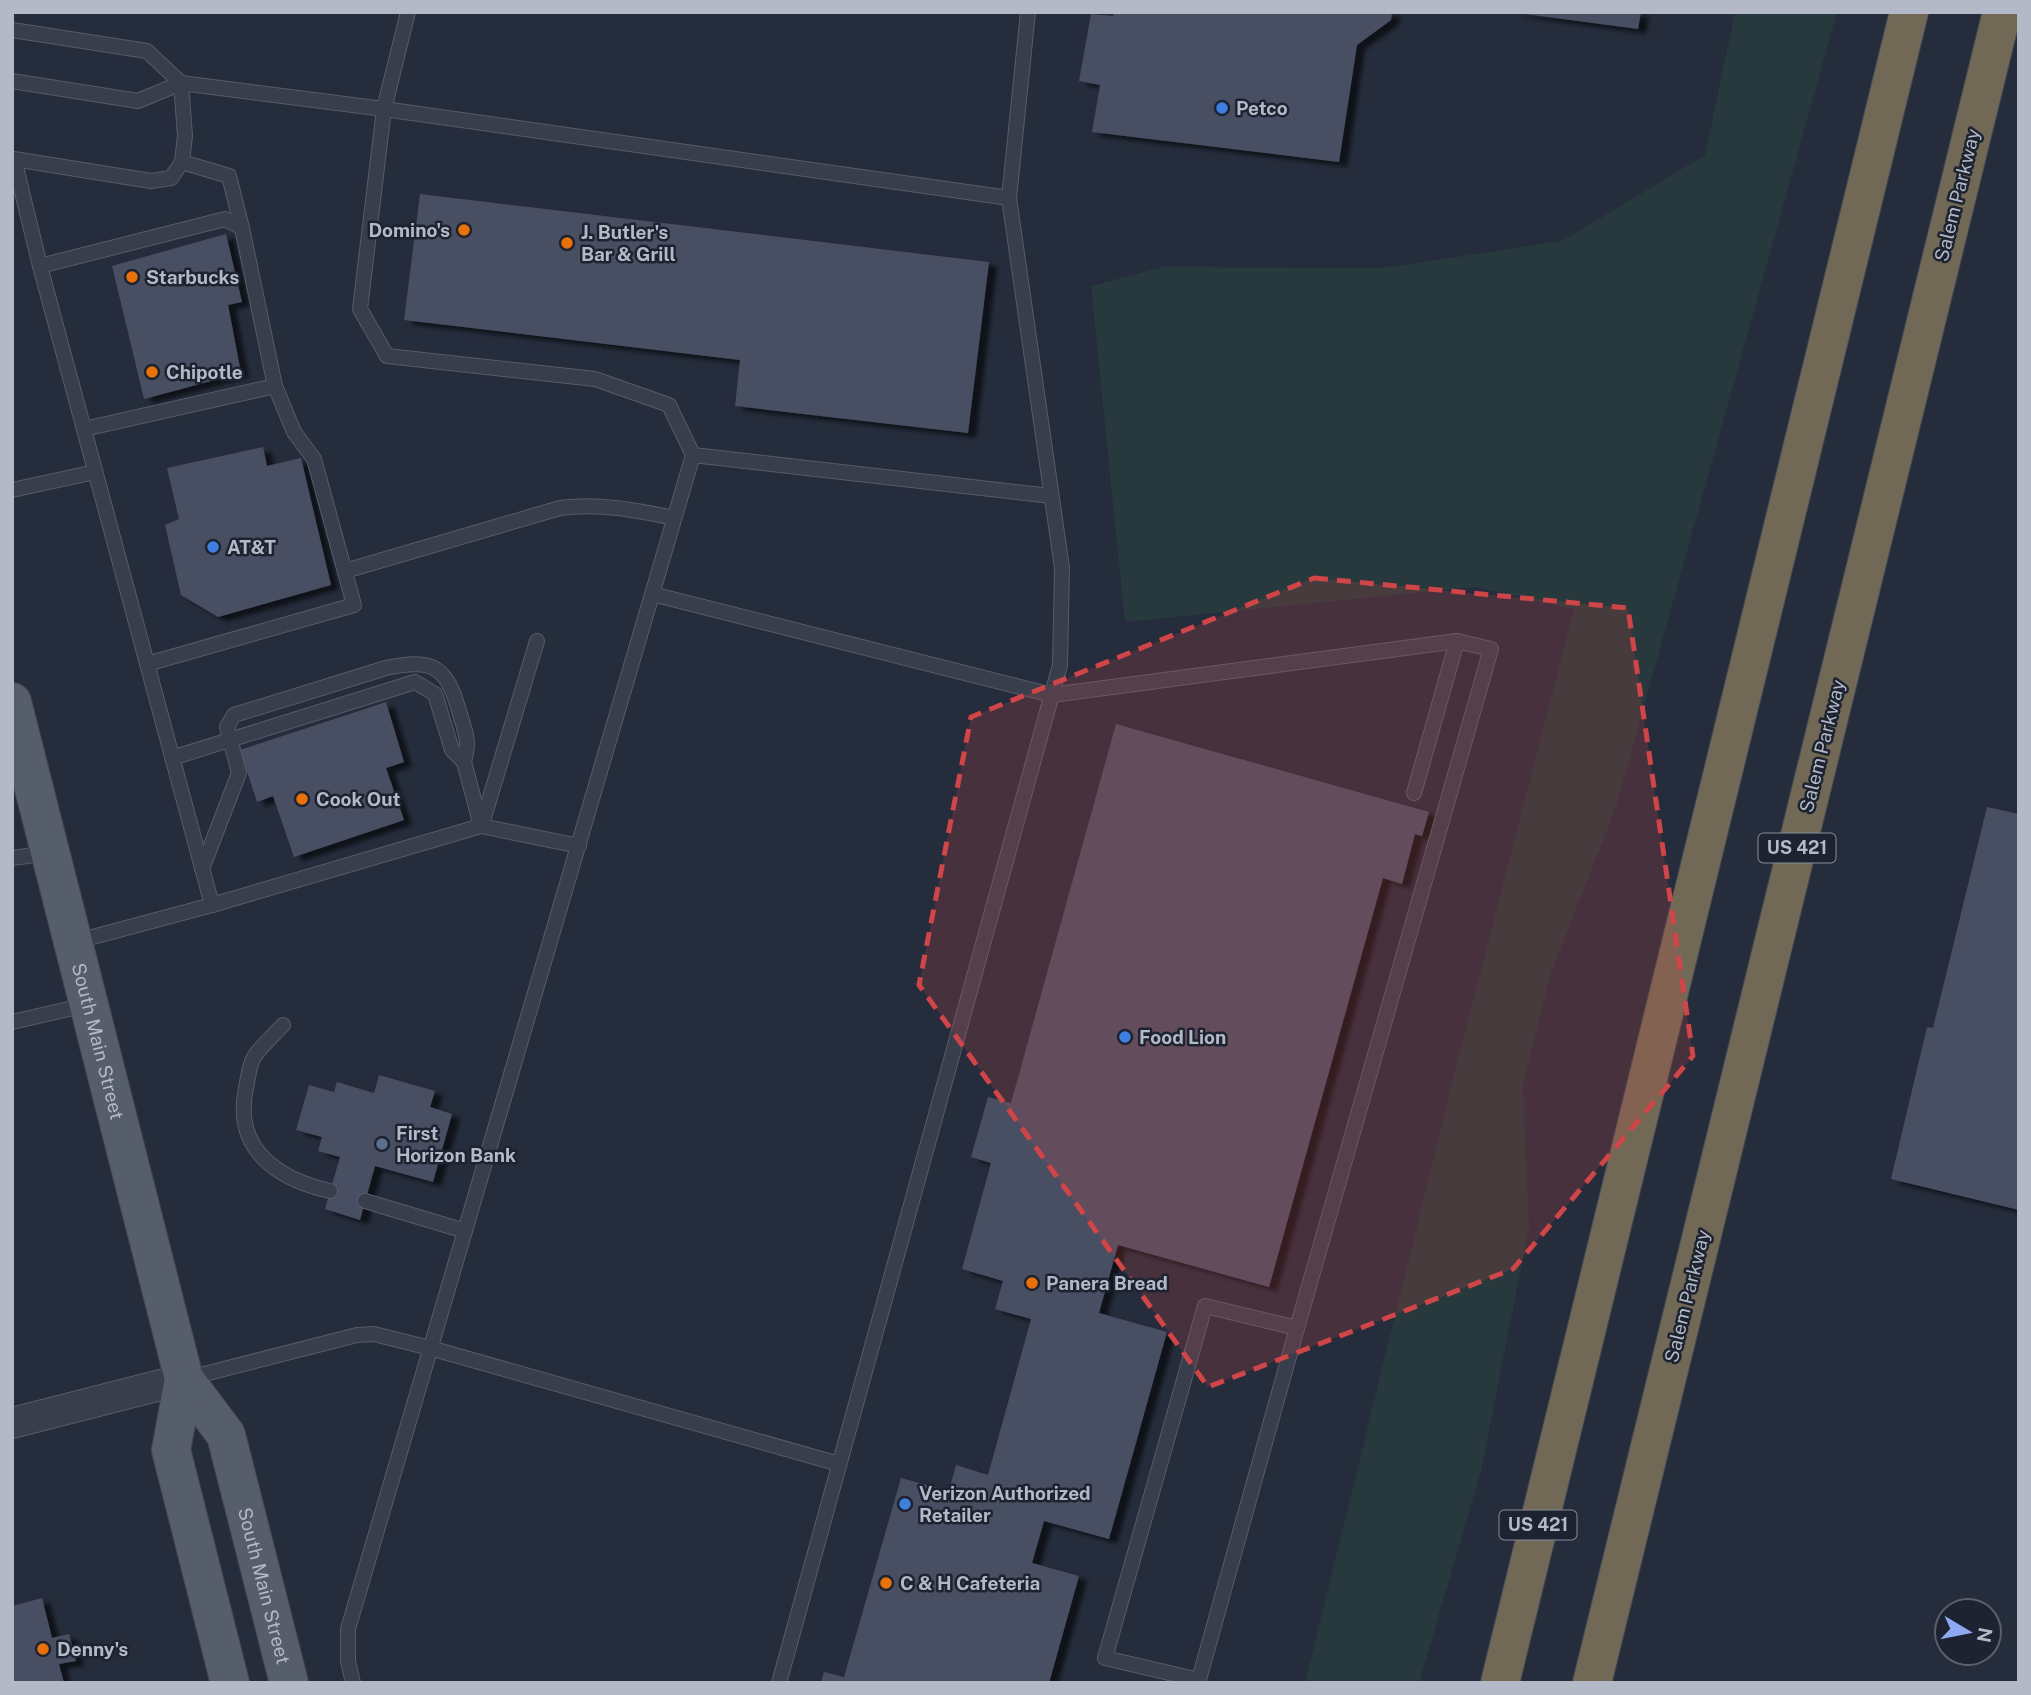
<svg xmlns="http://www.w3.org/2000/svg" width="2031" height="1695" viewBox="0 0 2031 1695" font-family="'Public Sans',sans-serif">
<defs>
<filter id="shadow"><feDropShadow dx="8" dy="4.5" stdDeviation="2" flood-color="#0009"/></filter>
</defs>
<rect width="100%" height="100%" fill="#252c3b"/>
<polygon fill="#27393d" points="1735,12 1837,12 1616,807 1552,970 1523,1086 1529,1228 1481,1471 1419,1683 1305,1683 1456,1067 1574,609 1476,587 1125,622 1091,286 1163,267 1383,268 1562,241 1705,155"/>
<g fill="#494f62" filter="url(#shadow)">
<polygon points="1114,12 1392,12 1391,20 1357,45 1339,162 1092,132 1100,85 1079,81 1091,14 1113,16"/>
<polygon points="1510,12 1641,12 1638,29"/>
<polygon points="420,194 989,262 968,433 735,406 740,360 404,320"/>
<polygon points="226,234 242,302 228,305 241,373 144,399 112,266"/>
<polygon points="263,447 267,466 301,458 331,585 218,617 181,595 165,525 179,519 167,468"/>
<polygon points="386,702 404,762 386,768 404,820 294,857 273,796 257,802 240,750"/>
<polygon points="1116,724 1429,812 1422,836 1415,834 1402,884 1383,878 1269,1287 1118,1245 1099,1313 1167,1332 1109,1539 1044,1521 1032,1563 1079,1576 1049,1683 821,1683 824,1672 844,1677 901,1478 949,1491 956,1465 988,1475 1031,1319 995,1309 1003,1281 962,1269 991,1163 971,1157 988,1097 1011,1103"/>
<polygon points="1987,807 2019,814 2019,1210 1891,1179 1927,1027 1933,1028"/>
<polygon points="379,1075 435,1091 430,1107 452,1114 433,1182 375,1166 360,1220 325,1209 340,1157 318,1151 322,1137 296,1130 309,1085 334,1092 337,1082 374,1093"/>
<polygon points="42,1598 52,1638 69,1634 76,1661 59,1664 64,1683 12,1683 12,1606"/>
</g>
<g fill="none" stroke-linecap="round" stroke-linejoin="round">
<defs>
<g id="lane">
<polyline points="12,30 147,51 181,83 185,136 182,162 171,178 151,181 14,159 40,266 212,905 74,942"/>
<polyline points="12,81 138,101 181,83 384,109 1009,198"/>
<polyline points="182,162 229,176 242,228"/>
<polyline points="40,266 225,219 242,228 275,386 84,429"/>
<polyline points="693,455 1051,496"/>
<polyline points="12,490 95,472"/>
<path d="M345,571L560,508C600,503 635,510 674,518"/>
<polyline points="652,594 1052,695 1457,641 1491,649 1297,1328"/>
<polyline points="147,664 354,605 314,459 294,432 275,386"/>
<polyline points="172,758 415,682 435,694 452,750 464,762 481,826"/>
<polyline points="1414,793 1457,641"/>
<polyline points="482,824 537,641"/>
<polyline points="12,858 49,853"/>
<path d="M202,869L239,773L227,727L234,715L386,668C435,658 447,667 460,714C466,735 470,740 464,762"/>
<polyline points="212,905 481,826 579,846"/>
<polyline points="12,1022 86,1005"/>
<path d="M283,1025C274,1035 262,1045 254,1057C249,1065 248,1079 246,1088C233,1149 277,1179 330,1191"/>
<polyline points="365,1201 465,1231"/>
<polyline points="189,1378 357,1335 374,1334 430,1348 839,1464"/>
<polyline points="353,1683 348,1661 348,1629 693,455 669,405 595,379 387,356 360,309 384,109 408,12"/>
<polyline points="779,1683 1060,665 1062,568 1009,198 1028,12"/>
<polyline points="1198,1683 1297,1328 1205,1306 1105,1658 1199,1680"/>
</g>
<polyline id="street" points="12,1423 184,1379"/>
<g id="primary">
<path id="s1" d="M12,702L184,1379L226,1435L289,1683"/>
<polyline points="184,1379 171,1450 230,1683"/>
</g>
<g id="highway">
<polyline points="1500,1683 1909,12"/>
<polyline points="1592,1683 2002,12"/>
</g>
</defs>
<use href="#lane" stroke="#565c69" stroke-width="16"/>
<use href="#street" stroke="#565c69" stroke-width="32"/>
<use href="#primary" stroke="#414754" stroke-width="40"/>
<use href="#highway" stroke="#434956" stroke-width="40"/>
<use href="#lane" stroke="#383e4b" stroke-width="14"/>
<use href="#street" stroke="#383e4b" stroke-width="30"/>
<use href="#primary" stroke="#565d6b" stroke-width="38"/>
<use href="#highway" stroke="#716956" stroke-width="38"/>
</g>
<path fill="#cf4548" fill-opacity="0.2" stroke="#cf4548" stroke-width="5" stroke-dasharray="14 9" stroke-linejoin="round" d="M1314,578L1628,608L1693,1056L1513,1269L1208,1387L919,985L971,717Z"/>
<g fill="#3f7fe0" stroke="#1d2330" stroke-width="2.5">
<circle cx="1222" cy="108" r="7"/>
<circle cx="213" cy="547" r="7"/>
<circle cx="1125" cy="1037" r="7"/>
<circle cx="905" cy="1504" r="7"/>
</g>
<g fill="#e8710a" stroke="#1d2330" stroke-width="2.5">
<circle cx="464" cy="230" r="7"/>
<circle cx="567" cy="243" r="7"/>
<circle cx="132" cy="277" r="7"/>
<circle cx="152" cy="372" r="7"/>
<circle cx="302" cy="799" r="7"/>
<circle cx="1032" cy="1283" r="7"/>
<circle cx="886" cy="1583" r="7"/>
<circle cx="43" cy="1649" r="7"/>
</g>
<circle fill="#5c6f8a" stroke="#1d2330" stroke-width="2.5" cx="382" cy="1144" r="7"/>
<g text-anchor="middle" stroke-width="5" stroke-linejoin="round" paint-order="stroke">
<g fill="#1d2330" stroke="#878c9a" stroke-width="2">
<rect x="1758.5" y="833.5" width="77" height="29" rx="5"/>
<rect x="1499.5" y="1510.5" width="77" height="29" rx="5"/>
</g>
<g font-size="18" font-weight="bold" fill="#b4b9c7">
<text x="1797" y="854">US 421</text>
<text x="1538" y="1531">US 421</text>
</g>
<g font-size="19" font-weight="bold" fill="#b4b9c7" stroke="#1d2330" text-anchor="start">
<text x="1236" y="115">Petco</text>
<text x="450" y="237" text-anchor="end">Domino's</text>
<text x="581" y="239">J. Butler's<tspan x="581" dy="22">Bar &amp; Grill</tspan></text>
<text x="146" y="284">Starbucks</text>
<text x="166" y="379">Chipotle</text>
<text x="227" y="554">AT&amp;T</text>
<text x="316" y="806">Cook Out</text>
<text x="1139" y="1044">Food Lion</text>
<text x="396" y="1140">First<tspan x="396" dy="22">Horizon Bank</tspan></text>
<text x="1046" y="1290">Panera Bread</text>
<text x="919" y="1500">Verizon Authorized<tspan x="919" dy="22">Retailer</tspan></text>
<text x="900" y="1590">C &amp; H Cafeteria</text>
<text x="57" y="1656">Denny's</text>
</g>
<g font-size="19" fill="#b4b9c7" stroke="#1d2330">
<text transform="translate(1957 195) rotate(-76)" y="7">Salem Parkway</text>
<text transform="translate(1822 746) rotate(-76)" y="7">Salem Parkway</text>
<text dy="7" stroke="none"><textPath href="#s1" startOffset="350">South Main Street</textPath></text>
<text transform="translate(1687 1296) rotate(-76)" y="7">Salem Parkway</text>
<text dy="7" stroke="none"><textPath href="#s1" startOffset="924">South Main Street</textPath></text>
</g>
</g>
<rect width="2031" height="1695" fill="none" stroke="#b4b9c7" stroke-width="28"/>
<g transform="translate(1968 1632) rotate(100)"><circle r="33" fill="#1d2330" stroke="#595f6c" stroke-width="2"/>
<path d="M0-5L12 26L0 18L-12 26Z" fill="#8ea9f1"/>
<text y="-10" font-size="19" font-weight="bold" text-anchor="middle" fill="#b4b9c7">N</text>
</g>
</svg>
